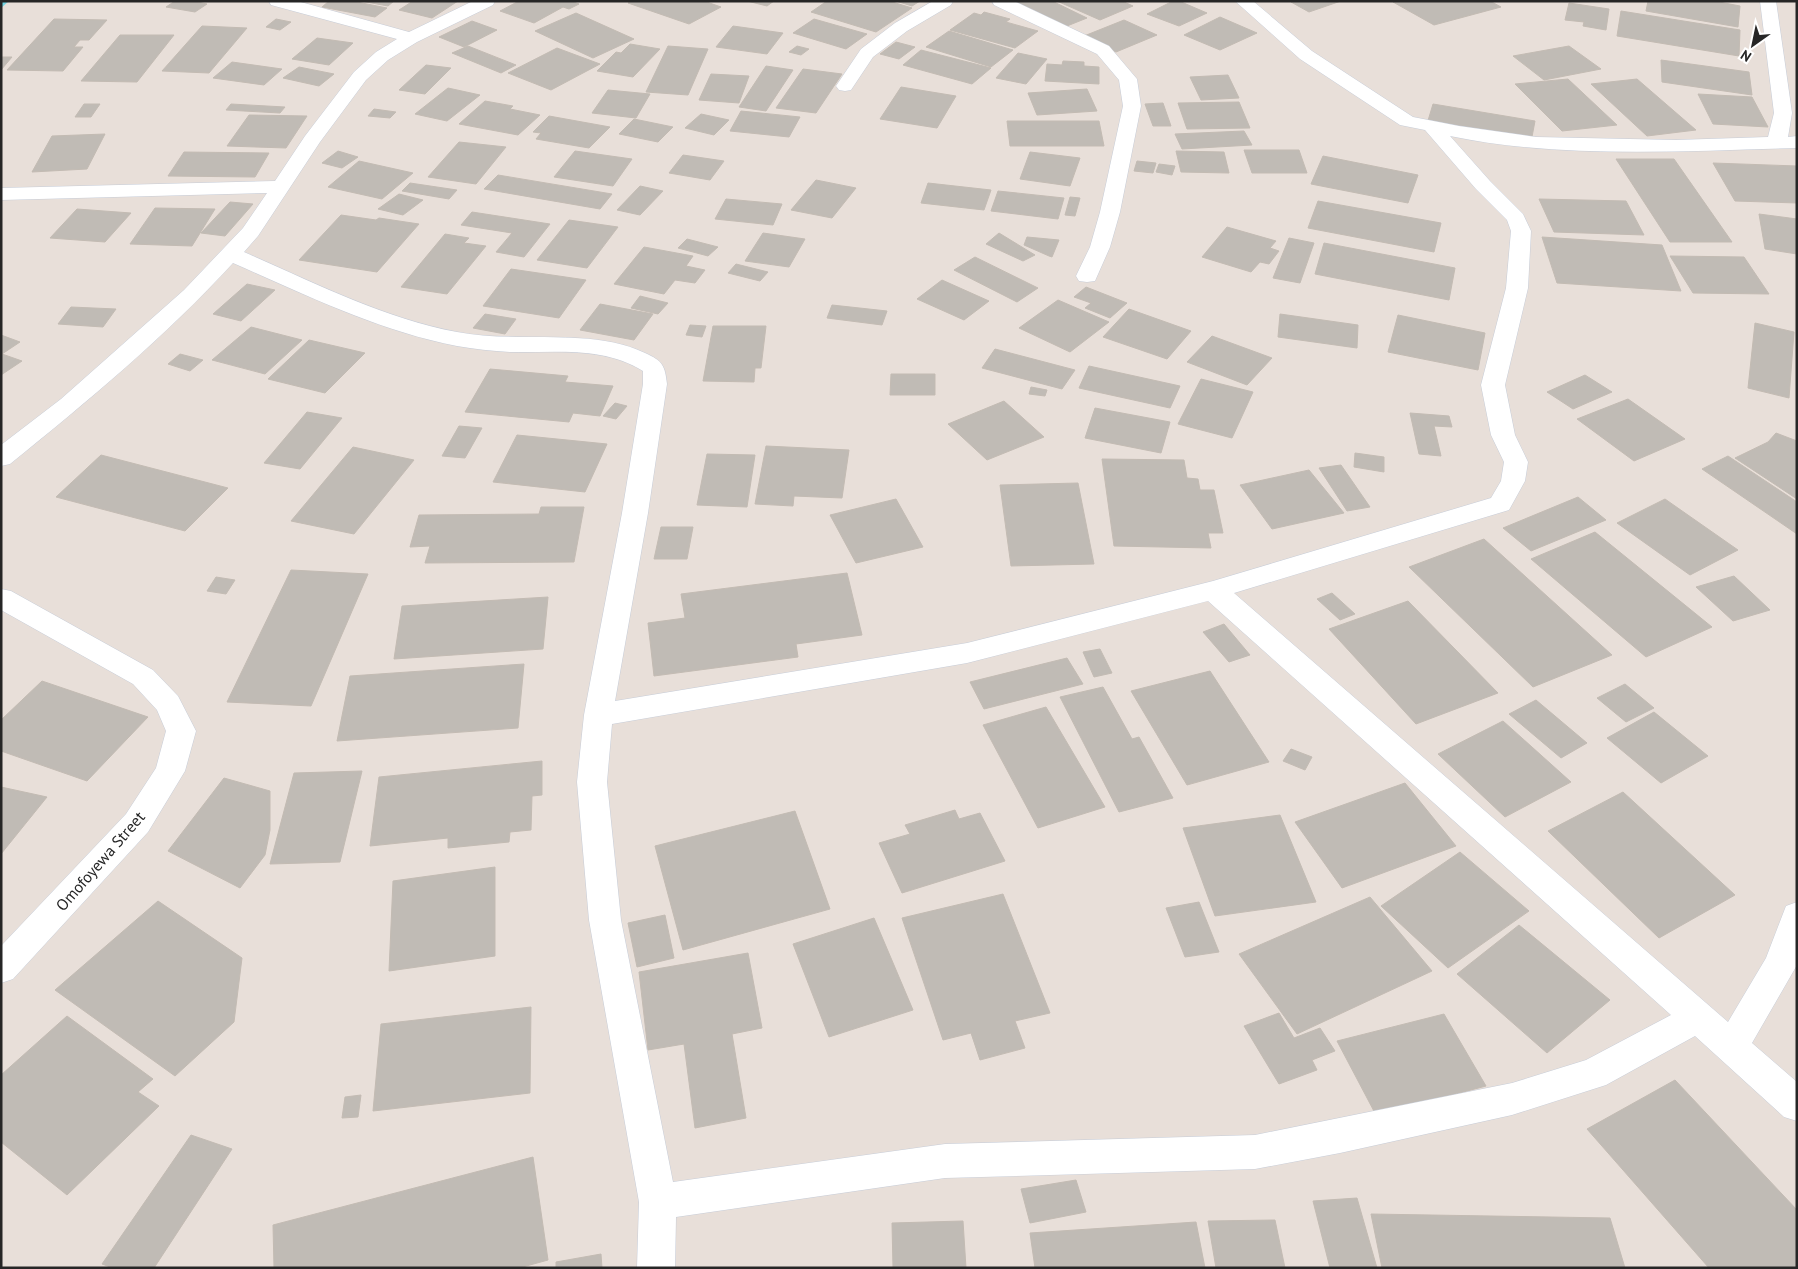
<svg xmlns="http://www.w3.org/2000/svg" width="1798" height="1269" viewBox="0 0 1798 1269" font-family="'PT Sans',sans-serif">
<rect width="100%" height="100%" fill="#e8dfd9"/>
<g fill="none" stroke-linecap="round" stroke-linejoin="round">
<polygon fill="#73d4e3" fill-rule="evenodd" points="1,1 9,1 1,8"/>
</g>
<g fill="#c0bbb5" stroke="#c3bbb3">
<polygon points="175,1 193,1 207,4 195,12 166,7"/>
<polygon points="329,1 352,1 387,8 375,17 322,7"/>
<polygon points="361,1 394,1 388,6"/>
<polygon points="413,1 458,1 432,18 399,10"/>
<polygon points="519,1 571,1 579,4 569,9 563,7 534,23 500,11"/>
<polygon points="631,1 704,1 721,7 689,24 628,3"/>
<polygon points="747,1 774,1 767,6"/>
<polygon points="827,1 889,1 912,8 876,32 811,12"/>
<polygon points="896,1 920,1 912,6"/>
<polygon points="1014,1 1052,1 1087,18 1067,26"/>
<polygon points="1057,1 1122,1 1133,6 1100,20"/>
<polygon points="1173,1 1179,1 1207,13 1179,26 1147,14"/>
<polygon points="1293,1 1341,1 1309,12 1291,2"/>
<polygon points="1490,1 1501,7 1434,25 1393,2"/>
<polygon points="1648,1 1714,1 1740,6 1738,27 1646,11"/>
<polygon points="1569,3 1609,9 1606,30 1583,26 1584,22 1565,20"/>
<polygon points="1621,11 1740,30 1739,56 1617,36"/>
<polygon points="984,12 1010,19 1006,22 1038,31 1015,48 950,30 974,13 981,15"/>
<polygon points="576,13 634,39 593,58 535,31"/>
<polygon points="1220,17 1257,33 1220,50 1184,35"/>
<polygon points="54,19 107,20 89,40 80,40 74,47 83,47 63,71 7,70"/>
<polygon points="276,19 291,22 280,30 266,27"/>
<polygon points="814,19 867,34 846,49 793,33"/>
<polygon points="1124,20 1157,35 1116,52 1084,36"/>
<polygon points="472,21 497,30 464,47 439,37"/>
<polygon points="202,26 247,28 209,73 162,71"/>
<polygon points="733,26 783,33 767,54 716,47"/>
<polygon points="949,31 1013,50 991,67 926,47"/>
<polygon points="120,35 174,35 137,82 81,81"/>
<polygon points="317,38 353,43 329,65 292,59"/>
<polygon points="896,42 915,47 899,59 880,54"/>
<polygon points="630,44 660,49 633,77 597,71 616,52 621,53"/>
<polygon points="468,46 516,65 501,73 452,53"/>
<polygon points="668,46 708,49 688,95 646,92"/>
<polygon points="797,46 809,49 801,55 789,52"/>
<polygon points="1569,46 1601,69 1544,80 1513,56"/>
<polygon points="557,48 600,64 551,90 508,73"/>
<polygon points="921,50 991,68 972,84 903,65"/>
<polygon points="1018,53 1047,59 1026,84 996,78"/>
<polygon points="1,57 12,57 1,70"/>
<polygon points="1661,60 1749,72 1752,95 1662,82"/>
<polygon points="1063,61 1084,62 1084,66 1099,67 1099,84 1045,81 1047,64 1062,65"/>
<polygon points="232,62 282,69 264,85 213,78"/>
<polygon points="426,65 451,68 425,94 399,90"/>
<polygon points="766,66 793,70 766,111 739,107"/>
<polygon points="299,67 334,74 319,86 283,78"/>
<polygon points="803,69 842,74 816,113 776,108"/>
<polygon points="711,74 749,76 739,103 699,100"/>
<polygon points="1228,75 1239,98 1201,100 1190,77"/>
<polygon points="1568,79 1617,125 1562,131 1515,84"/>
<polygon points="1637,79 1696,130 1647,136 1591,84"/>
<polygon points="901,87 956,96 937,128 880,119"/>
<polygon points="448,88 480,95 447,121 415,114"/>
<polygon points="1087,89 1097,111 1037,115 1028,93"/>
<polygon points="608,90 650,94 636,118 592,113"/>
<polygon points="1698,94 1752,97 1768,127 1713,124"/>
<polygon points="485,101 513,106 510,109 540,115 518,135 459,124"/>
<polygon points="1239,102 1250,128 1187,129 1178,103"/>
<polygon points="1163,103 1171,126 1153,126 1145,104"/>
<polygon points="84,104 100,104 91,117 75,117"/>
<polygon points="231,104 285,107 280,113 226,110"/>
<polygon points="1433,104 1535,121 1531,142 1427,124"/>
<polygon points="374,109 396,112 390,118 368,116"/>
<polygon points="741,111 800,117 789,137 730,131"/>
<polygon points="701,114 729,120 714,135 685,128"/>
<polygon points="249,115 307,116 286,148 227,146"/>
<polygon points="549,116 610,127 589,148 536,139 541,133 533,132"/>
<polygon points="634,119 673,127 658,142 619,134"/>
<polygon points="1007,121 1099,121 1104,146 1010,146"/>
<polygon points="1244,131 1252,145 1182,149 1175,134"/>
<polygon points="105,134 87,169 32,172 52,136"/>
<polygon points="459,142 506,147 476,184 428,177"/>
<polygon points="1244,150 1299,150 1307,173 1252,173"/>
<polygon points="338,151 358,157 342,168 322,163"/>
<polygon points="575,151 632,159 613,186 554,177"/>
<polygon points="1176,151 1224,152 1229,173 1181,172"/>
<polygon points="184,152 269,153 255,177 168,176"/>
<polygon points="1030,152 1080,158 1070,186 1020,179"/>
<polygon points="683,155 724,161 710,180 669,173"/>
<polygon points="1323,156 1418,175 1408,203 1311,184"/>
<polygon points="1616,159 1674,159 1732,242 1670,242"/>
<polygon points="359,161 413,173 382,199 328,187"/>
<polygon points="1137,161 1156,163 1153,173 1134,171"/>
<polygon points="1713,163 1797,166 1797,203 1735,201"/>
<polygon points="1159,164 1175,166 1172,175 1156,172"/>
<polygon points="498,175 612,194 600,209 484,189"/>
<polygon points="816,180 856,188 832,218 791,210"/>
<polygon points="410,183 457,190 449,199 402,191"/>
<polygon points="928,183 991,190 984,210 921,203"/>
<polygon points="640,186 663,191 640,215 617,210"/>
<polygon points="998,191 1064,198 1058,219 991,211"/>
<polygon points="399,194 423,200 403,215 378,209"/>
<polygon points="1070,197 1080,198 1075,216 1065,215"/>
<polygon points="726,199 782,204 773,225 715,219"/>
<polygon points="1539,199 1626,201 1644,235 1554,232"/>
<polygon points="1318,201 1441,223 1434,252 1308,228"/>
<polygon points="230,202 253,204 225,236 201,233"/>
<polygon points="155,208 215,209 192,246 130,244"/>
<polygon points="77,209 131,213 105,242 50,238"/>
<polygon points="472,212 550,224 524,257 496,252 512,233 461,225"/>
<polygon points="1759,214 1797,219 1797,254 1765,249"/>
<polygon points="341,215 376,220 379,218 419,224 377,272 299,260"/>
<polygon points="569,220 618,227 587,268 537,260"/>
<polygon points="1227,227 1276,241 1270,248 1279,251 1269,264 1260,262 1251,272 1202,257"/>
<polygon points="763,233 805,239 789,267 745,261"/>
<polygon points="999,233 1035,255 1023,261 986,244"/>
<polygon points="445,234 469,238 464,243 486,246 447,294 401,287"/>
<polygon points="1027,237 1059,240 1052,257 1049,256 1024,245"/>
<polygon points="1542,237 1662,245 1681,291 1557,283"/>
<polygon points="1289,238 1314,243 1300,283 1273,278"/>
<polygon points="687,239 718,247 708,256 678,248"/>
<polygon points="1324,243 1455,268 1449,300 1315,274"/>
<polygon points="644,247 693,256 686,266 705,270 695,283 675,280 664,294 614,284"/>
<polygon points="1670,256 1744,257 1769,294 1693,293"/>
<polygon points="975,257 1038,288 1017,302 954,270"/>
<polygon points="736,264 768,272 760,281 728,273"/>
<polygon points="511,269 586,280 559,318 483,306"/>
<polygon points="942,280 989,301 964,320 917,299"/>
<polygon points="247,284 275,290 241,321 213,314"/>
<polygon points="1086,287 1127,303 1110,318 1085,308 1091,303 1074,297"/>
<polygon points="640,296 668,303 658,314 631,308"/>
<polygon points="1058,300 1109,322 1070,352 1019,328"/>
<polygon points="600,304 653,314 634,340 580,330"/>
<polygon points="832,305 887,311 882,325 827,318"/>
<polygon points="71,307 116,309 103,327 58,324"/>
<polygon points="1129,309 1191,331 1167,359 1103,337"/>
<polygon points="485,314 516,319 505,334 473,328"/>
<polygon points="1280,314 1358,325 1357,348 1278,337"/>
<polygon points="1398,315 1485,333 1478,370 1388,352"/>
<polygon points="1755,323 1794,332 1789,398 1748,388"/>
<polygon points="690,325 706,326 702,337 686,335"/>
<polygon points="713,326 766,326 761,368 755,368 754,382 703,381"/>
<polygon points="251,327 302,340 265,374 212,360"/>
<polygon points="1,335 20,342 2,354 22,361 1,375"/>
<polygon points="1212,336 1272,358 1247,385 1187,362"/>
<polygon points="309,340 365,353 325,393 268,379"/>
<polygon points="995,349 1075,370 1062,389 982,368"/>
<polygon points="180,354 203,360 190,371 168,364"/>
<polygon points="1089,366 1180,386 1170,408 1079,388"/>
<polygon points="490,369 568,376 565,382 613,386 600,416 573,413 569,422 465,412"/>
<polygon points="891,374 935,374 935,395 890,395"/>
<polygon points="1585,375 1612,392 1573,409 1547,392"/>
<polygon points="1201,379 1253,392 1232,438 1178,424"/>
<polygon points="1031,387 1047,390 1045,396 1029,394"/>
<polygon points="1628,399 1685,439 1634,461 1577,419"/>
<polygon points="1004,401 1044,437 987,460 948,424"/>
<polygon points="615,403 627,406 616,419 603,416"/>
<polygon points="1095,408 1170,422 1161,453 1085,438"/>
<polygon points="307,412 342,418 300,469 264,463"/>
<polygon points="1410,413 1449,416 1452,427 1434,426 1441,456 1419,454"/>
<polygon points="459,426 482,428 465,458 442,456"/>
<polygon points="1776,433 1797,441 1797,499 1735,458 1768,442"/>
<polygon points="517,435 607,444 585,492 493,482"/>
<polygon points="766,446 849,450 842,498 794,496 793,506 755,504"/>
<polygon points="353,447 414,460 354,534 291,521"/>
<polygon points="1355,453 1384,457 1384,472 1354,467"/>
<polygon points="707,454 755,455 747,507 697,505"/>
<polygon points="101,455 228,488 185,531 56,497"/>
<polygon points="1728,456 1797,502 1797,534 1702,469"/>
<polygon points="1102,459 1184,460 1187,478 1198,479 1200,490 1214,490 1223,533 1208,533 1211,548 1114,546"/>
<polygon points="1341,465 1370,507 1347,511 1319,468"/>
<polygon points="1309,470 1344,513 1272,529 1240,485"/>
<polygon points="1078,483 1094,564 1011,566 1000,485"/>
<polygon points="1578,497 1606,520 1531,551 1503,528"/>
<polygon points="896,499 923,547 856,563 830,515"/>
<polygon points="1665,499 1738,550 1690,575 1617,523"/>
<polygon points="541,507 584,507 574,562 425,563 430,546 410,547 419,515 539,514"/>
<polygon points="661,527 693,527 687,559 654,559"/>
<polygon points="1595,532 1712,627 1646,657 1531,559"/>
<polygon points="1484,539 1612,655 1533,687 1409,567"/>
<polygon points="291,570 368,574 311,706 227,702"/>
<polygon points="847,573 862,635 796,644 798,657 654,676 648,623 685,618 681,594"/>
<polygon points="1734,576 1770,610 1733,621 1696,587"/>
<polygon points="216,577 235,580 226,594 207,591"/>
<polygon points="1332,593 1355,614 1340,620 1317,599"/>
<polygon points="548,597 543,649 394,659 402,606"/>
<polygon points="1408,601 1498,693 1416,724 1329,629"/>
<polygon points="1224,624 1250,655 1229,662 1203,632"/>
<polygon points="1100,649 1112,673 1094,677 1083,652"/>
<polygon points="1067,658 1083,684 984,709 970,682"/>
<polygon points="524,664 518,728 337,741 350,676"/>
<polygon points="1210,671 1269,762 1187,785 1131,691"/>
<polygon points="42,681 148,717 87,781 1,751 1,720"/>
<polygon points="1625,684 1654,708 1626,722 1597,698"/>
<polygon points="1103,687 1132,739 1139,737 1173,798 1119,812 1060,697"/>
<polygon points="1536,700 1587,743 1561,758 1509,714"/>
<polygon points="1046,707 1105,807 1038,828 983,725"/>
<polygon points="1654,712 1708,756 1661,783 1607,738"/>
<polygon points="1503,721 1571,782 1505,817 1438,754"/>
<polygon points="1291,749 1312,757 1305,770 1283,761"/>
<polygon points="542,761 542,795 532,796 531,830 510,832 509,842 448,848 448,838 370,846 379,777"/>
<polygon points="362,771 340,862 270,864 294,773"/>
<polygon points="224,778 270,791 270,830 265,855 240,888 168,851"/>
<polygon points="1405,783 1456,846 1342,888 1295,822"/>
<polygon points="1,787 47,797 1,854"/>
<polygon points="1623,792 1735,895 1659,938 1548,831"/>
<polygon points="955,810 959,819 980,813 1005,861 902,893 879,843 910,834 905,825"/>
<polygon points="795,811 830,909 683,950 655,846"/>
<polygon points="1280,815 1316,902 1215,916 1183,828"/>
<polygon points="1460,852 1529,911 1448,968 1381,906"/>
<polygon points="495,867 495,956 389,971 393,881"/>
<polygon points="1003,894 1050,1013 1015,1021 1025,1048 980,1060 971,1033 943,1040 902,918"/>
<polygon points="1370,897 1432,971 1297,1034 1239,954"/>
<polygon points="158,901 242,958 234,1022 175,1076 55,990"/>
<polygon points="1199,902 1219,952 1185,957 1166,908"/>
<polygon points="665,915 674,958 637,967 628,923"/>
<polygon points="874,918 913,1010 829,1037 793,944"/>
<polygon points="1519,925 1610,1000 1547,1053 1457,974"/>
<polygon points="748,953 762,1028 732,1034 746,1118 695,1128 684,1044 648,1050 639,972"/>
<polygon points="531,1007 530,1093 373,1111 381,1024"/>
<polygon points="1279,1013 1294,1038 1320,1028 1335,1051 1312,1060 1317,1070 1279,1084 1244,1026"/>
<polygon points="1444,1014 1486,1086 1376,1115 1337,1041"/>
<polygon points="67,1016 153,1079 138,1092 159,1106 67,1195 1,1142 1,1075"/>
<polygon points="1675,1080 1797,1210 1797,1268 1709,1268 1587,1129"/>
<polygon points="361,1095 358,1117 342,1118 345,1097"/>
<polygon points="191,1135 232,1149 154,1268 113,1268 102,1264"/>
<polygon points="533,1157 548,1260 519,1268 274,1268 273,1225"/>
<polygon points="1076,1180 1086,1212 1030,1223 1021,1189"/>
<polygon points="1357,1198 1377,1268 1330,1268 1313,1201"/>
<polygon points="1371,1214 1610,1218 1625,1268 1382,1268"/>
<polygon points="1275,1220 1285,1268 1216,1268 1208,1221"/>
<polygon points="963,1221 966,1268 893,1268 892,1223"/>
<polygon points="1196,1222 1205,1268 1035,1268 1030,1233"/>
<polygon points="601,1254 602,1268 556,1268 556,1262"/>
</g>
<g fill="none" stroke-linecap="round" stroke-linejoin="round">
<defs>
<g id="minor">
<path d="M269,1H297L409,32L473,1H495L493,5L417,42L388,60L366,80L320,142L258,236L244,252C313,282 383,318 457,332C517,344 591,327 645,353C663,361 665,366 667,384L648,513L615,701L967,643L1213,581L1491,498L1501,481L1504,462L1491,435L1481,385L1506,288L1511,231L1507,220L1476,189L1425,130L1400,125L1300,59L1235,1H1253L1312,51L1413,117L1459,126L1536,137L1676,140L1768,137L1774,113L1760,1H1776L1792,113L1788,137L1797,136V148C1684,151 1560,159 1450,136L1490,181L1523,214L1531,231L1528,288L1505,385L1515,435L1528,462L1525,481L1509,510L1234,593L1728,1022L1766,958L1786,906L1797,902V965L1752,1043L1797,1082V1121L1784,1117L1695,1036L1606,1085L1512,1115L1340,1153L1255,1169L945,1178L676,1217L675,1268H637L639,1202L589,920L577,782L584,715L622,513L643,384V371C603,346 555,353 510,352C492,351 474,349 457,346C379,331 306,295 233,263C165,337 88,401 10,464L1,466V445L61,399L184,290L243,228L267,193L1,200V188L275,181L305,136L354,72L376,52L397,39L271,5ZM1208,601L1671,1015L1586,1060L1512,1083L1255,1135L945,1144L673,1182L621,920L607,782L612,724L967,663Z"/>
<polygon points="933,1 953,1 951,5 907,31 873,57 851,90 845,91 839,90 836,86 861,49 895,23"/>
<polygon points="992,1 1014,1 1109,46 1137,79 1141,106 1120,212 1110,247 1095,281 1087,282 1079,281 1076,276 1090,247 1100,212 1123,106 1119,80 1097,54 994,5"/>
<polygon points="1,589 11,591 153,670 178,696 196,731 185,771 148,832 13,979 1,983 1,946 126,814 156,768 166,731 157,710 133,684 1,610"/>
</g>
</defs>
<use href="#minor" stroke="#c7cdd8" stroke-width="1"/>
<use href="#minor" fill="#fff" fill-rule="evenodd"/>
</g>
<g text-anchor="middle" stroke-width="4" stroke-linejoin="round" paint-order="stroke">
<g font-size="16" fill="#262626" stroke="#fff">
<text transform="translate(100 861) rotate(-49)" y="6">Omofoyewa Street</text>
</g>
</g>
<rect width="1798" height="1269" fill="none" stroke="#262626" stroke-width="5"/>
<g transform="translate(1753 45) rotate(213)" stroke="#ffffff" stroke-width="4" paint-order="stroke">
<path d="M0-4L9 19L0 12L-9 19Z" fill="#262626"/>
<text y="-8" font-size="14" font-weight="bold" text-anchor="middle" fill="#262626">N</text>
</g>
</svg>
